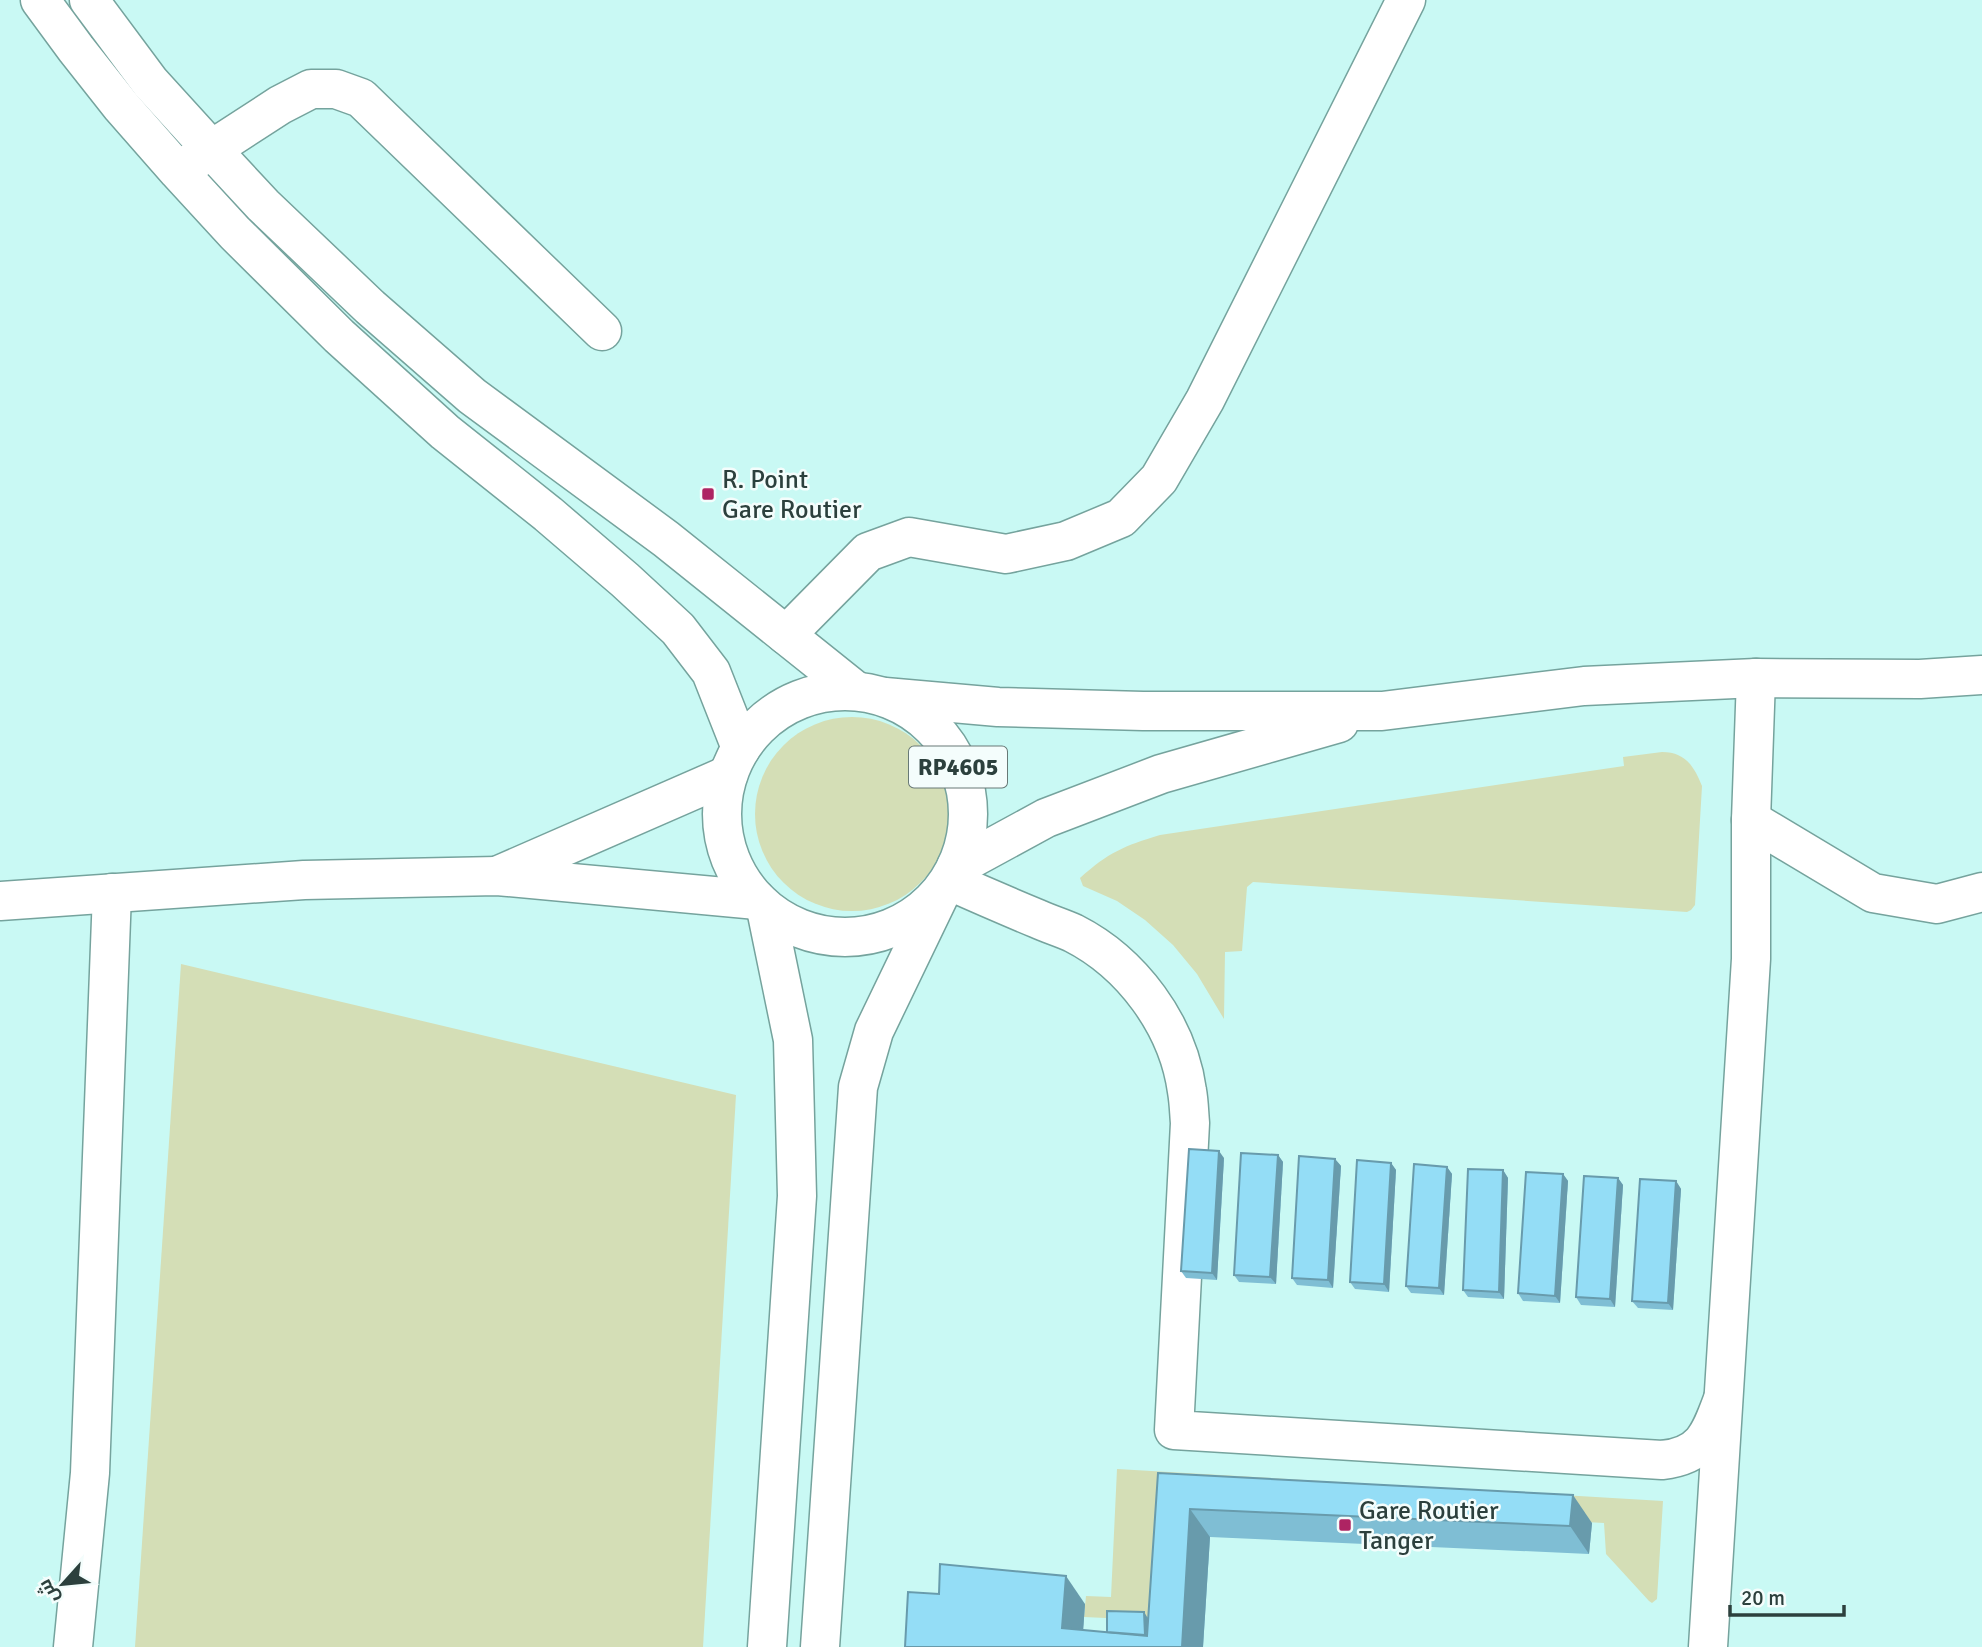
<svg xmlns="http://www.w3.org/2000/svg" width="1982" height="1647" viewBox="0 0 1982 1647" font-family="Signika,Cairo,sans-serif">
<rect width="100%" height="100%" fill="#c9f9f4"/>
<g fill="#d4deb6">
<circle cx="852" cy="814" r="97"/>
<path d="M1662,752C1685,752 1694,766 1702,786L1695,905L1691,910L1687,912L1253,882L1247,887L1242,951L1225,952L1224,1019L1197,974L1173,945L1145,920L1117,901L1083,886L1080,878C1109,852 1124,846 1160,835L1624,766L1623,757Z"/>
<polygon points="181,964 736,1095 703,1647 135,1647"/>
<polygon points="1117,1469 1663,1501 1657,1599 1652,1603 1649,1601 1606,1554 1604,1523 1178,1500 1149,1620 1084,1617 1086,1596 1111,1597"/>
</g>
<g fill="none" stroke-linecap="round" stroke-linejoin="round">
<defs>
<g id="minor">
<polyline points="183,168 280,105 311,89 336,89 361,98 602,331"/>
<polyline points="786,635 868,552 909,537 1006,554 1066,541 1121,518 1159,479 1205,400 1406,0"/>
<polyline points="885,697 998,707 1143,711 1382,711 1584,686 1756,678 1920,679 1982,675"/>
<polyline points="1751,820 1873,893 1937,904 1982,892"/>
<polyline points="956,867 1046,818 1161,774 1339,723"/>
<polyline points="499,875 728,775"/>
<path d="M950,881C979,894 1009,907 1038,919C1049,924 1062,928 1073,933C1132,963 1178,1025 1187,1091C1189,1102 1189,1112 1190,1123L1174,1430L1662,1460C1703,1456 1710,1434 1723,1399"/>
<polyline points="0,901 304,880 497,876 757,900"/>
<polyline points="73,1647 90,1473 112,893"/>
<polyline points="1708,1647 1751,959 1751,820 1756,678"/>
</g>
<g id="major">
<polyline points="40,0 76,49 121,106 178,171 235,233 339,336 445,432 548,514 625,580 678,629 711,672 741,748"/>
<polyline points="89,0 150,82 211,149 263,205 370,307 472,396 666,539 856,691"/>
<circle cx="845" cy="814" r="123"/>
<polyline points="766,909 793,1040 797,1196 767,1647"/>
<polyline points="820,1647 858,1087 874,1031 941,892"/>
</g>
</defs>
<use href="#minor" stroke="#75a39d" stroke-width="41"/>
<use href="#major" stroke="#75a39d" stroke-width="41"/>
<use href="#minor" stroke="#fff" stroke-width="38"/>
<use href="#major" stroke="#fff" stroke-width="38"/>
</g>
<g fill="#7fbed4">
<polygon points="1278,1155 1283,1162 1276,1284 1239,1282 1234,1275"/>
<polygon points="1224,1158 1217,1280 1186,1278 1181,1271"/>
<polygon points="1335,1159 1341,1166 1333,1288 1297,1285 1292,1278"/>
<polygon points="1391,1163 1396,1170 1389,1292 1355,1289 1350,1282"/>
<polygon points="1447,1167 1452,1174 1444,1295 1411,1293 1406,1286"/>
<polygon points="1503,1170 1508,1178 1504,1299 1468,1297 1463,1290"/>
<polygon points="1563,1174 1568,1181 1560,1303 1523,1301 1518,1293"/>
<polygon points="1618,1178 1623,1185 1615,1307 1581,1305 1576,1297"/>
<polygon points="1676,1181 1681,1189 1673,1310 1638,1308 1632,1301"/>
<polygon points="1158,1473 1592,1523 1589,1554 1210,1537 1203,1647 905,1647 939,1594 1085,1604 1083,1630 1107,1632 1148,1617"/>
</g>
<g fill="#689bac">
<polygon points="1219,1151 1224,1158 1217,1280 1212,1273"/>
<polygon points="1278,1155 1283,1162 1276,1284 1270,1277"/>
<polygon points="1335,1159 1341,1166 1333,1288 1328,1280"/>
<polygon points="1391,1163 1396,1170 1389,1292 1384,1284"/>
<polygon points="1447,1167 1452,1174 1444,1295 1439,1288"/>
<polygon points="1503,1170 1508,1178 1504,1299 1499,1292"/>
<polygon points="1563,1174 1568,1181 1560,1303 1555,1296"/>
<polygon points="1618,1178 1623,1185 1615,1307 1610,1299"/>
<polygon points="1676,1181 1681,1189 1673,1310 1668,1303"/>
<polygon points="1573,1495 1592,1523 1589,1554 1570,1526"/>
<polygon points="1190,1509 1210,1537 1203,1647 1182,1647"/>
<polygon points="1066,1576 1085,1604 1082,1647 1062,1628"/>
<polygon points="1144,1612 1149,1620 1145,1642"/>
</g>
<g fill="#94ddf6" stroke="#689bac" stroke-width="2">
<polygon points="1189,1149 1219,1151 1212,1273 1181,1271"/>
<polygon points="1241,1153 1278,1155 1270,1277 1234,1275"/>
<polygon points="1299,1156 1335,1159 1328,1280 1292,1278"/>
<polygon points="1357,1160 1391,1163 1384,1284 1350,1282"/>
<polygon points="1414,1164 1447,1167 1439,1288 1406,1286"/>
<polygon points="1468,1169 1503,1170 1499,1292 1463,1290"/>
<polygon points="1526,1172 1563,1174 1555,1296 1518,1293"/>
<polygon points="1584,1176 1618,1178 1610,1299 1576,1297"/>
<polygon points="1640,1179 1676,1181 1668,1303 1632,1301"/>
<polygon points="1158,1473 1573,1495 1570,1526 1190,1509 1182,1647 905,1647 908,1592 939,1594 940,1564 1066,1576 1062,1628 1147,1636"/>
<polygon points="1107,1611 1144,1612 1145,1635 1107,1632"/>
</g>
<g fill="#ae2463" stroke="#f4fdfc" stroke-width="2.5">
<rect x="701" y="487" width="14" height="14" rx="3.5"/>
<rect x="1338" y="1518" width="14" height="14" rx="3.5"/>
</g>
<g text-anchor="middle" stroke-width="5" stroke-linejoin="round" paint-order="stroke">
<rect fill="#f4fdfc" stroke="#687976" stroke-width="2" x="909" y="746.5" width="98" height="41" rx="5"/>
<g font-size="24" font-weight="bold" fill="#2c403d">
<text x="958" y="775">RP4605</text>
</g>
<g font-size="26" fill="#2c403d" stroke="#f4fdfc" text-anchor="start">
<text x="722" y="488">R. Point<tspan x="722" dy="30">Gare Routier</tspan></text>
<text x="1359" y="1519">Gare Routier<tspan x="1359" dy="30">Tanger</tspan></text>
</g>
</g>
<g transform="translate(63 1584) rotate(243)" stroke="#f4fdfc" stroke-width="5" paint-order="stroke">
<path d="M0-5L12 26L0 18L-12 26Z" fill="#2c403d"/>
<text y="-10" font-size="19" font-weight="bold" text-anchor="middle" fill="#2c403d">ش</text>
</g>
<path d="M1730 1605v10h114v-10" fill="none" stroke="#2c403d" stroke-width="3.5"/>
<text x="1741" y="1605" font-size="21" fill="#2c403d" stroke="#f4fdfc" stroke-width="5" paint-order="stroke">20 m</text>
</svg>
